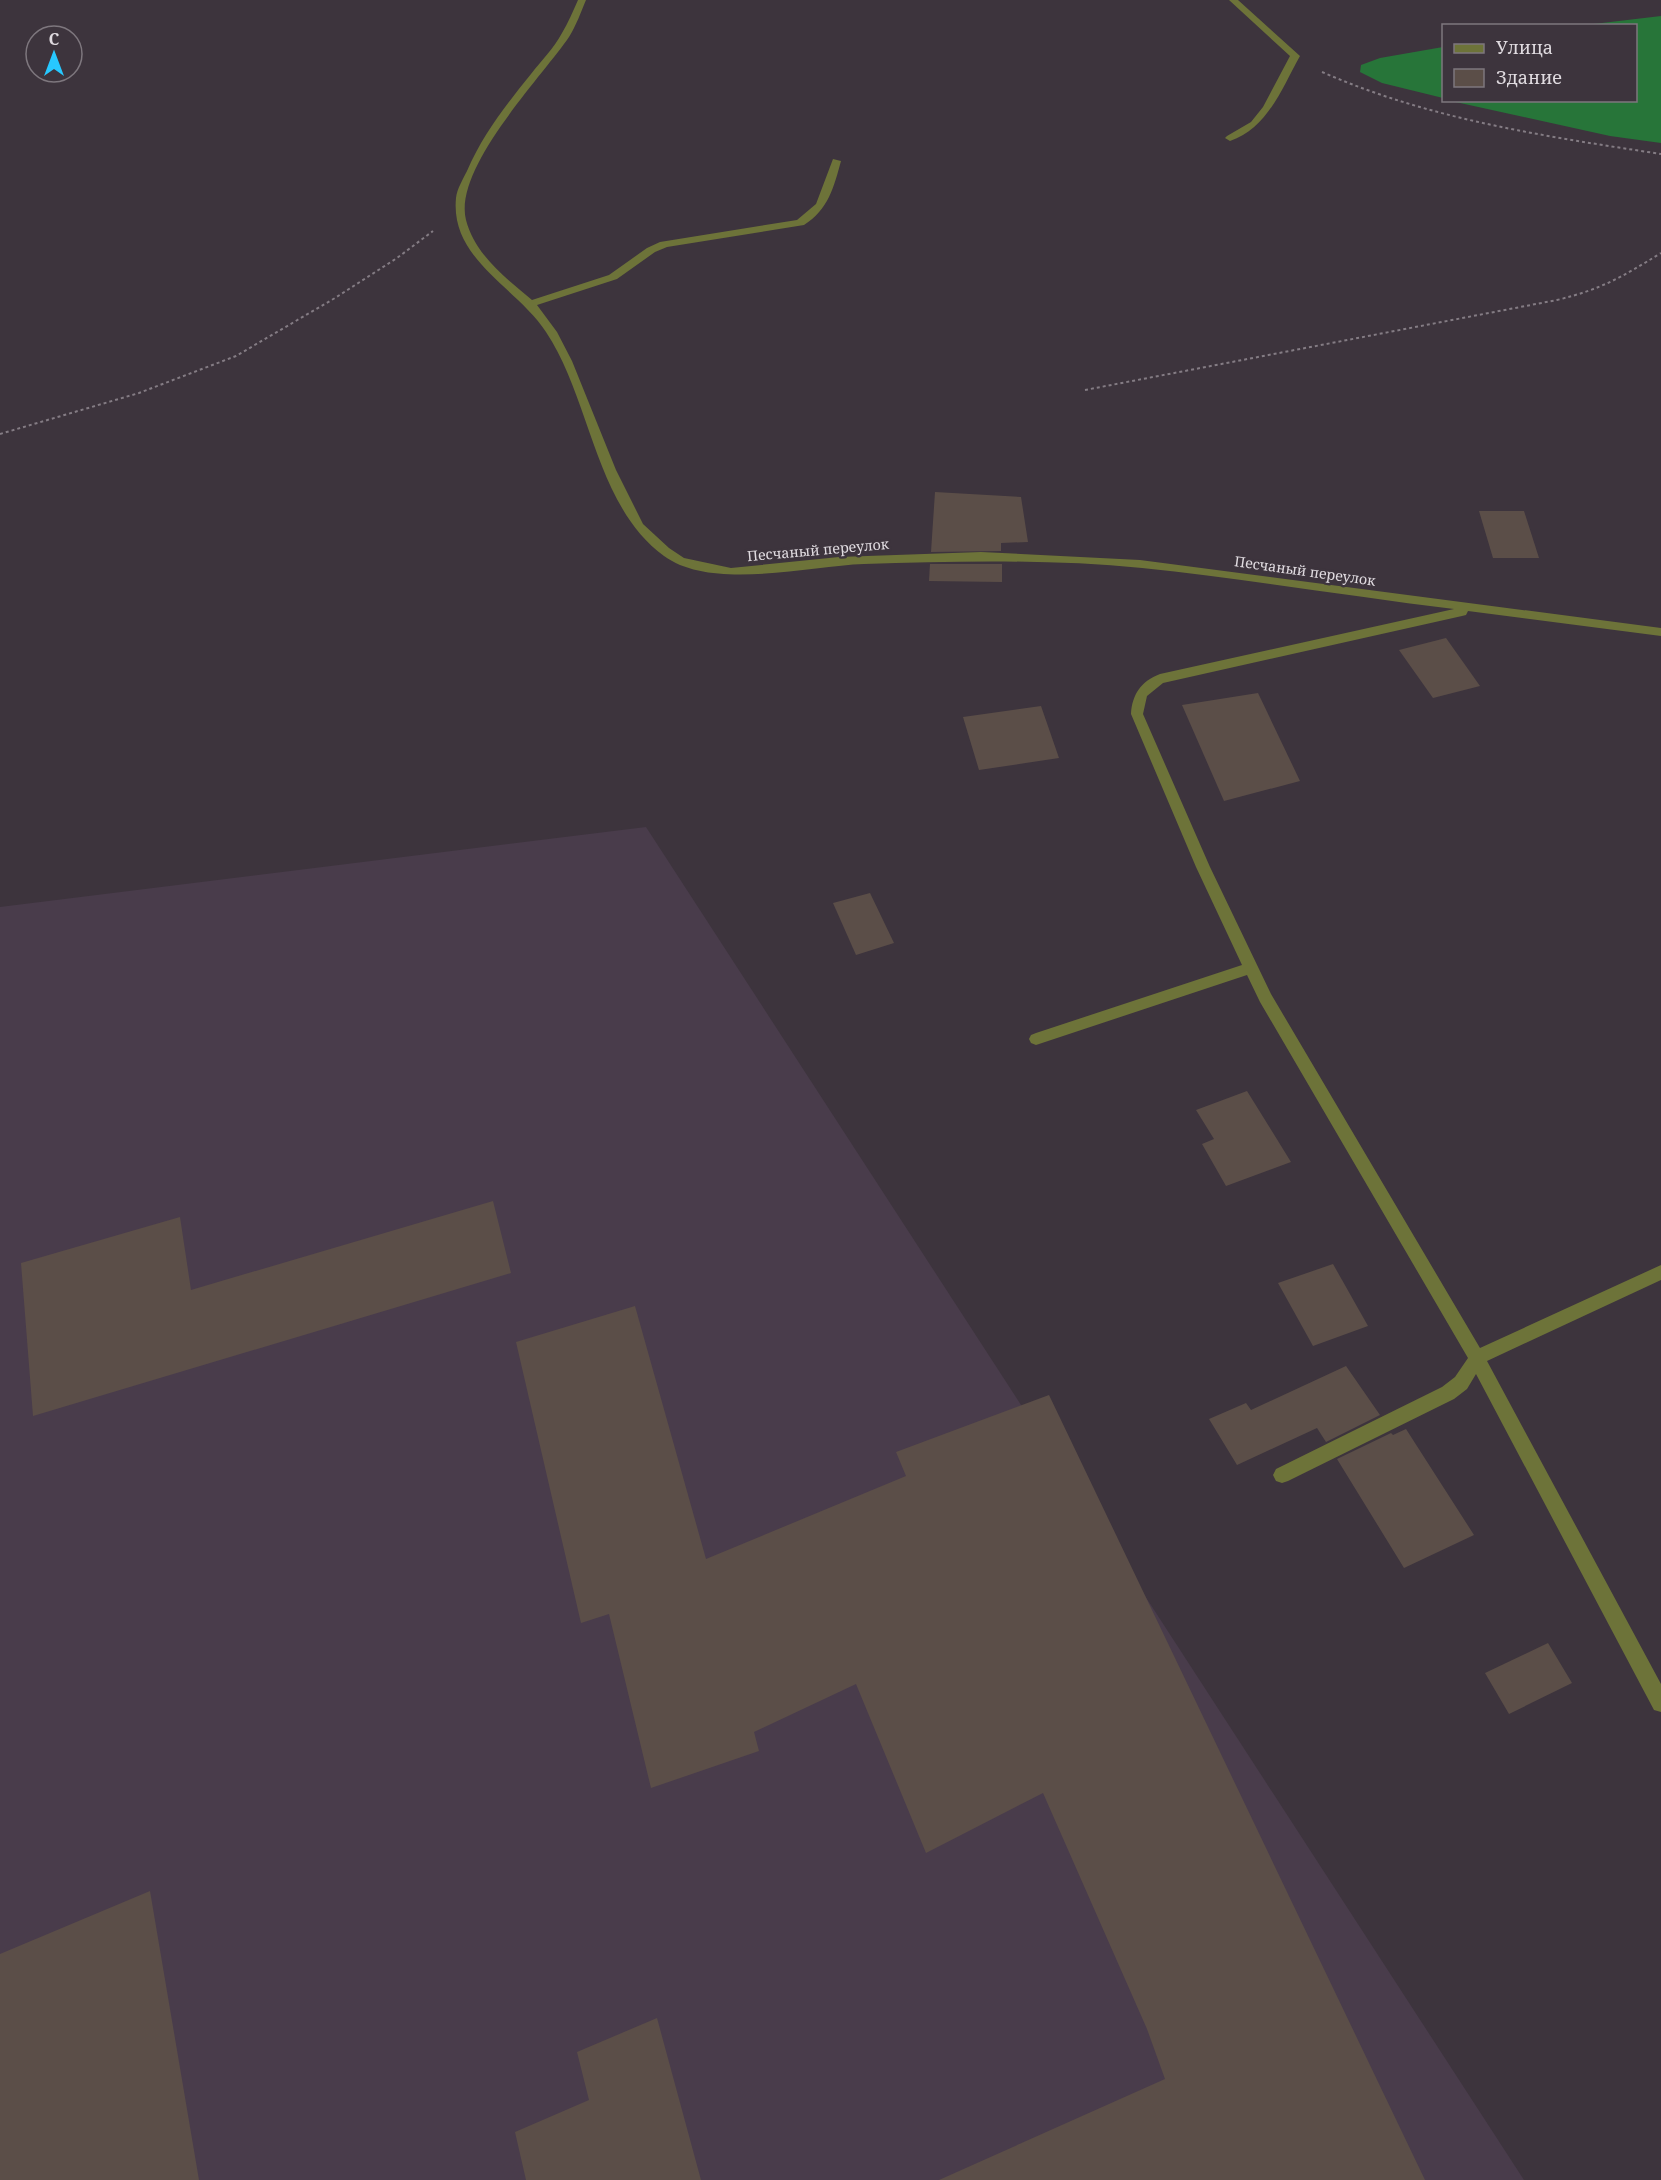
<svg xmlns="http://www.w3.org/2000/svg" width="1661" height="2180" viewBox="0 0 1661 2180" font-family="'Noto Serif',serif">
<rect width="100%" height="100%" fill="#3d343d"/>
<polygon fill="#493c4b" points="646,827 1524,2180 0,2180 0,907"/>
<g fill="#277539">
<polygon points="1661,16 1661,143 1610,136 1451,101 1636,100 1636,26 1585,25"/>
<polygon points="1443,47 1443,98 1382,83 1360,72 1361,65 1380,58"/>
</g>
<g fill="#5b4e48">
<polygon points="935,492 1021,497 1028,542 1001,543 1001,551 931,552"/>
<polygon points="1479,511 1524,511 1539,558 1493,558"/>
<polygon points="930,564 1002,564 1002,582 929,581"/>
<polygon points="1446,638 1480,686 1433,698 1399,650"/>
<polygon points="1258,693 1300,781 1224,801 1182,705"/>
<polygon points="1041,706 1059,758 979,770 963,717"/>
<polygon points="870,893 894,943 856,955 833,903"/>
<polygon points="1247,1091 1291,1162 1226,1186 1202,1144 1214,1139 1196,1110"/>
<polygon points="493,1201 511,1273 33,1416 21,1263 180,1217 191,1290"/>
<polygon points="1333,1264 1368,1326 1313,1346 1278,1283"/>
<polygon points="635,1306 706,1559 906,1476 896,1452 1049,1395 1425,2180 939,2180 1165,2079 1147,2029 1043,1793 926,1853 856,1684 754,1732 759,1751 651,1788 609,1614 581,1623 516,1342"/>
<polygon points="1346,1366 1380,1415 1326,1442 1317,1428 1237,1465 1209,1419 1246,1403 1251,1410"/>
<polygon points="1406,1429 1474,1535 1404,1568 1337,1459 1391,1433 1393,1435"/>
<polygon points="1548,1643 1572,1683 1509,1714 1485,1673"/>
<polygon points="150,1891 199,2180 0,2180 0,1954"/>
<polygon points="657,2018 701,2180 526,2180 515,2132 589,2100 577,2052"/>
</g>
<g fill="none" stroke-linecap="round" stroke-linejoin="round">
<g stroke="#847c84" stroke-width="2" stroke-dasharray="3 3" stroke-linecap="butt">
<path d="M1322,72C1432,120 1543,136 1661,154"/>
<path d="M1085,390L1557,300C1602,289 1622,277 1661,253"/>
<polyline points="0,434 139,393 236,356 335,298 397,258 433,231"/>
</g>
<g fill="#6d7339" fill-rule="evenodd">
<path d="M578,0H586C581,12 576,26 569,37C541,78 453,168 466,220C475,255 506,278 532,300L609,275L647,248L660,242L797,220L816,204L833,159L841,161C834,187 828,210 804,225L667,247L655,252L617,279L537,305L557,332L572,361L616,470L643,524L669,548L684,558L731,568L839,557L981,552L1140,560L1661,628V636L1468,611L1466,615L1462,616L1163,683L1147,696L1143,714L1210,867L1271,994L1480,1348L1661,1265V1280L1487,1361L1661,1684V1712L1654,1710L1476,1374L1467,1389L1454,1399L1288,1481L1282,1483L1276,1481L1273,1475L1276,1469L1442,1387L1455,1377L1468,1358L1260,1002L1247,975L1036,1045L1031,1043L1029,1039L1031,1035L1036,1033L1242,965L1196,867L1131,714C1132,695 1141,681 1160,674L1454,609C1350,596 1246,579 1142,568C1050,559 957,561 864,564C807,566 712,591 664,556C595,506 591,399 546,332C517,287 450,260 456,198C457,189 463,179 467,171C483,134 506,105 531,74C541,61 554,48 562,33C568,23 573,11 578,0Z"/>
<path d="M1229,0H1238L1300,56C1282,88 1268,128 1230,141L1225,138L1227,136L1251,122L1263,107L1290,56Z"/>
</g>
</g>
<g text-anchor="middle" stroke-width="5" stroke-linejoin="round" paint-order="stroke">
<g font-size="14" fill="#e0dbe0" stroke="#3d343d">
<text transform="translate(818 550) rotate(-5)" y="5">Песчаный переулок</text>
<text transform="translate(1305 571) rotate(8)" y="5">Песчаный переулок</text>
</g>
</g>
<rect x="1442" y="24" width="195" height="78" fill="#3d343d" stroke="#7e777e" stroke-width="1.5"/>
<rect x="1454" y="44" width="30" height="9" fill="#6d7339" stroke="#7e777e" stroke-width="1.5"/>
<text x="1496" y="54" font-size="18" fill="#e0dbe0">Улица</text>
<rect x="1454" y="69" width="30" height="18" fill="#5b4e48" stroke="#7e777e" stroke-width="1.5"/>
<text x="1496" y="84" font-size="18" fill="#e0dbe0">Здание</text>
<g transform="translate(54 54)"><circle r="28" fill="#3d343d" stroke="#7e777e" stroke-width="1.5"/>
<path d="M0-4.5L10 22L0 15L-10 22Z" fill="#27c8ff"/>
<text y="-9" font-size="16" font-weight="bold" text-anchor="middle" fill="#e0dbe0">С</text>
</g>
</svg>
